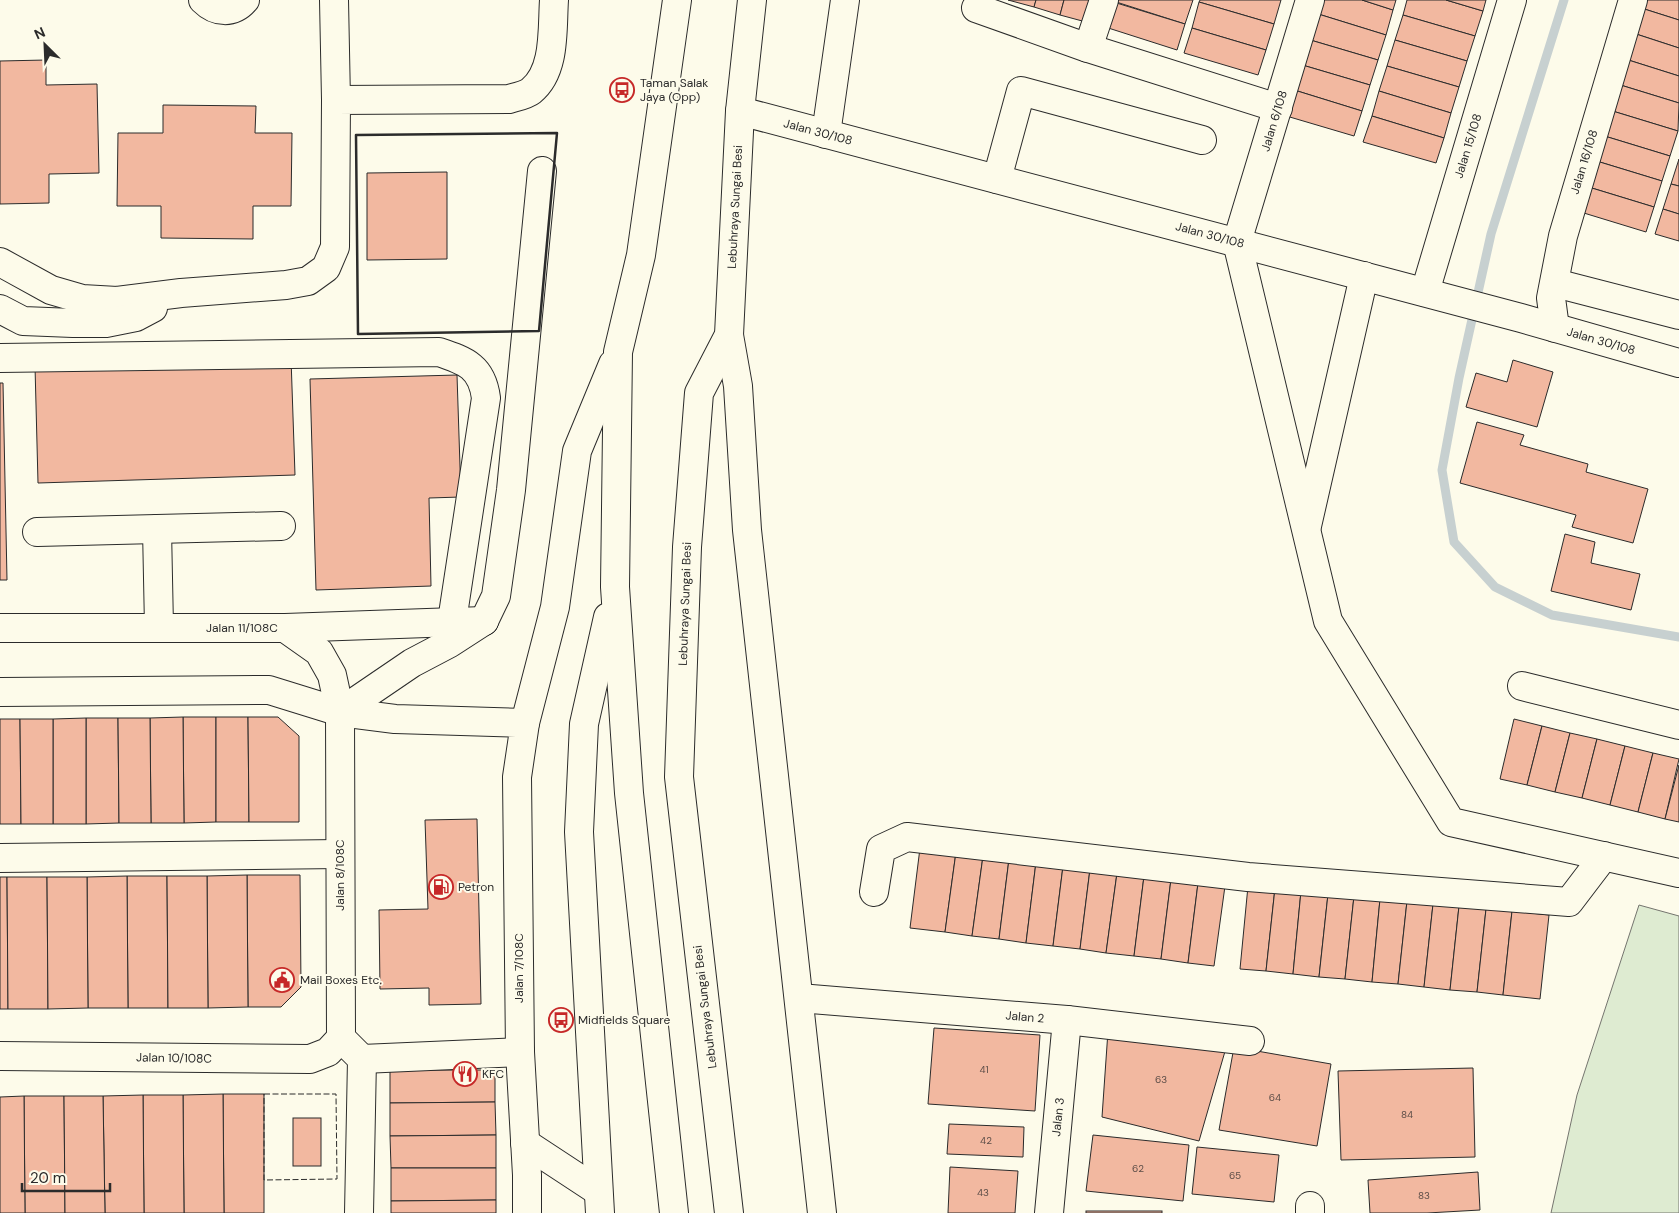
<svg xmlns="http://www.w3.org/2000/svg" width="1679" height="1213" viewBox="0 0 1679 1213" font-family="'DM Sans',sans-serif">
<rect width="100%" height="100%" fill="#fdfbea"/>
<polygon fill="#deebd1" stroke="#74746e" points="1639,905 1679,916 1679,1213 1551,1213 1577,1095"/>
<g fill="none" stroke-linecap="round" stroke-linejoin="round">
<polyline stroke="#c7d0d0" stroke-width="9" points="1564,0 1491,234 1459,378 1442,470 1454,542 1495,587 1552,615 1679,637"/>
</g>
<g fill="#f2b8a0" stroke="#2b2b2b">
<polygon points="1008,0 1036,0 1034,7"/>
<polygon points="1036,0 1064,0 1060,15 1034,7"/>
<polygon points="1064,0 1093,0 1086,22 1060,15"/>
<polygon points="1110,0 1193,0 1185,24"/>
<polygon points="1200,0 1281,0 1274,24 1199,2"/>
<polygon points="1319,0 1362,0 1393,10 1386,35 1315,13"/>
<polygon points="1362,0 1396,0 1393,10"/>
<polygon points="1407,0 1446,0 1483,11 1475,36 1403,15"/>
<polygon points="1446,0 1486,0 1483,11"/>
<polygon points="1641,0 1679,0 1679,20 1638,7"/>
<polygon points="1110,1 1185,24 1177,50 1102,26"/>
<polygon points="1199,2 1274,24 1266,50 1192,28"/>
<polygon points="1638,7 1679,20 1679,48 1630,32"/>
<polygon points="1315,13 1386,35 1378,60 1307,39"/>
<polygon points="1403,15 1475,36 1467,61 1395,40"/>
<polygon points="1192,28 1266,50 1258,75 1184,53"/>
<polygon points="1630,32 1679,48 1679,76 1622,58"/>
<polygon points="1307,39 1378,60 1370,85 1299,64"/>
<polygon points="1395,40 1467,61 1459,87 1387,66"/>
<polygon points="1622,58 1679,76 1679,103 1614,83"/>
<polygon points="46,60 46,85 97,84 99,173 49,174 49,203 0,204 0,61"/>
<polygon points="1299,64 1370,85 1362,111 1291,89"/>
<polygon points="1387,66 1459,87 1451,113 1379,91"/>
<polygon points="1614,83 1679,103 1678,131 1606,109"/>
<polygon points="1291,89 1362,111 1354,136 1283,115"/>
<polygon points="1379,91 1451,113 1444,138 1372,116"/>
<polygon points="163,105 256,106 255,133 292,133 291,206 253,206 253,239 161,238 161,206 117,206 118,133 163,133"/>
<polygon points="1606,109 1678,131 1670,156 1598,134"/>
<polygon points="1372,116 1444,138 1436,163 1363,142"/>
<polygon points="1598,134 1670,156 1662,181 1590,159"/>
<polygon points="1590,159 1662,181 1654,207 1582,185"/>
<polygon points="1679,159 1679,186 1671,184"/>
<polygon points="447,172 447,259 367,260 367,173"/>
<polygon points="1671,184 1679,186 1679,214 1663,209"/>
<polygon points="1582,185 1654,207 1646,232 1574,210"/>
<polygon points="1663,209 1679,214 1679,241 1655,234"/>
<polygon points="291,358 295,475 38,483 35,366"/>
<polygon points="1513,360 1553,372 1537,427 1466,407 1476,373 1507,382"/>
<polygon points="457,375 461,497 429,498 431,586 316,590 310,379"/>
<polygon points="0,383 3,383 7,580 0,580"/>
<polygon points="1477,422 1524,435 1520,445 1588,464 1586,472 1648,489 1633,543 1572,527 1576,515 1460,483"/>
<polygon points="1565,534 1595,542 1591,563 1640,574 1631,610 1551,591"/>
<polygon points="183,717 216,717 216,822 184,823"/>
<polygon points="183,717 184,823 151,823 150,718"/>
<polygon points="216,717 248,717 249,822 216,822"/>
<polygon points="248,717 278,717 299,736 299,822 249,822"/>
<polygon points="86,718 118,718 119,823 86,824"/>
<polygon points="86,718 86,824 53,824 53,719"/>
<polygon points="118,718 150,718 151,823 119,823"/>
<polygon points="0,719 20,719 21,824 0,824"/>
<polygon points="20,719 53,719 53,824 21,824"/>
<polygon points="1514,719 1542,726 1527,785 1500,779"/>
<polygon points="1542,726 1570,733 1555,792 1527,785"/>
<polygon points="1570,733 1597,739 1582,798 1555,792"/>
<polygon points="1597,739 1625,746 1610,805 1582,798"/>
<polygon points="1625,746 1653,753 1638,812 1610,805"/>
<polygon points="1653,753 1679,759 1665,819 1638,812"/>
<polygon points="1679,765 1679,822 1665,819"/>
<polygon points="477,819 481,1004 429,1005 429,988 380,989 379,910 428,909 425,820"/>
<polygon points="920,848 956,852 945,932 910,928"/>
<polygon points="956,852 983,856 972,936 945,932"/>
<polygon points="983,856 1009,859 999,939 972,936"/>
<polygon points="1009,859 1036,862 1026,943 999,939"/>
<polygon points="1036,862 1063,866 1053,946 1026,943"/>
<polygon points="1063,866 1090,869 1080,949 1053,946"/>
<polygon points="1090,869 1117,873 1106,953 1080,949"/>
<polygon points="1117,873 1144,876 1134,956 1106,953"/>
<polygon points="247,875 300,875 301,987 281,1007 248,1007"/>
<polygon points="247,875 248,1007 208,1008 207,876"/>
<polygon points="127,876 167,876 168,1008 128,1008"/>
<polygon points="127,876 128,1008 88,1008 87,877"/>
<polygon points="167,876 207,876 208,1008 168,1008"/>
<polygon points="1144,876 1171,879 1161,959 1134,956"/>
<polygon points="0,877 7,877 8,1009 0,1009"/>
<polygon points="7,877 47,877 48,1009 8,1009"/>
<polygon points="47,877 87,877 88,1008 48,1009"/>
<polygon points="1171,879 1198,883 1188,963 1161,959"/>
<polygon points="1198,883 1225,886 1214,966 1188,963"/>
<polygon points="1248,886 1275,888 1266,971 1240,969"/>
<polygon points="1275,888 1301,891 1293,974 1266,971"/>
<polygon points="1301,891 1328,894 1319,977 1293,974"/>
<polygon points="1328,894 1354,896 1345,979 1319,977"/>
<polygon points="1354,896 1380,899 1372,982 1345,979"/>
<polygon points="1380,899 1407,901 1398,984 1372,982"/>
<polygon points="1407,901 1433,904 1424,987 1398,984"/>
<polygon points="1433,904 1459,906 1450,990 1424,987"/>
<polygon points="1459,906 1486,909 1477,992 1450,990"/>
<polygon points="1486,909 1512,911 1503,995 1477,992"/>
<polygon points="1512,911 1549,915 1540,999 1503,995"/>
<polygon points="934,1028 1040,1035 1035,1111 928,1104"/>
<polygon points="1108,1031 1228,1041 1199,1141 1102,1117"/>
<polygon points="1234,1047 1331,1064 1317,1146 1219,1130"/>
<polygon points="1473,1068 1475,1157 1341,1160 1338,1071"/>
<polygon points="390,1070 495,1070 495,1102 390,1103"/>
<polygon points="223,1094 264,1094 264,1213 224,1213"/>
<polygon points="223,1094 224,1213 184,1213 183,1095"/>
<polygon points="143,1095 183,1095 184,1213 144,1213"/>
<polygon points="143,1095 144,1213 105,1213 103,1096"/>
<polygon points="24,1096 64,1096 65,1213 25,1213"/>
<polygon points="24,1096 25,1213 0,1213 0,1097"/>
<polygon points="64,1096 103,1096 105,1213 65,1213"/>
<polygon points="495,1102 496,1135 390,1136 390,1103"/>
<rect x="293" y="1118" width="28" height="48"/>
<polygon points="949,1124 1024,1127 1023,1157 947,1154"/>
<polygon points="496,1135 496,1168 391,1168 390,1136"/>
<polygon points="1093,1135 1189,1145 1183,1201 1086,1191"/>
<polygon points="1197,1147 1279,1155 1274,1202 1192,1194"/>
<polygon points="950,1167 1018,1171 1015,1213 948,1213"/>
<polygon points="391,1168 496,1168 496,1200 391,1201"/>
<polygon points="1478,1172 1480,1210 1427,1213 1370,1213 1368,1180"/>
<polygon points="496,1200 496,1213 391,1213 391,1201"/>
<rect x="1086" y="1211" width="76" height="2"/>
</g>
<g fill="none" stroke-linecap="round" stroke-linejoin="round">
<defs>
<g id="minor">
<path d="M203,0C216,13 233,14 245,0"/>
<polyline points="334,0 336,100"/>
<polyline points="1310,0 1237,242 1328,621 1451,822 1679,873"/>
<polyline points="976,8 1088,48 1278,108"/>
<polyline points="1088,48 1104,0"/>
<polyline points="740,111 1521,318 1679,363"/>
<polyline points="826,134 845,0"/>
<polyline points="997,179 1021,91 1202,140"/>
<path d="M0,262L51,290L82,299L117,301L181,293L286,285L308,281L326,268L335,247L336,100L509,99C516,97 526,95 531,91C556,71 552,29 554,0"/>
<polyline points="1555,283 1679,315"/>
<polyline points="1425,292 1512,0"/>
<polyline points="0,309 23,321 73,323 106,323 136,317 153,308"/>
<polyline points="1555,328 1551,298 1563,236 1633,0"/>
<path d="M0,358L439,352C466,361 482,367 486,398L452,621"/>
<polyline points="1307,526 1364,276"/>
<polyline points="157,529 159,627"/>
<polyline points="37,532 281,526"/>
<polyline points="484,621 496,596 511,490 542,171"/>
<polyline points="0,628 285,628 484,621"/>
<polyline points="285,628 319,652 332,675 340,712 341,1038"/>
<polyline points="1522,686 1679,725"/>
<polyline points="0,692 269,690 340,712 395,719 525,723 517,777 520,1052 527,1175 527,1213"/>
<polyline points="340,712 412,663 450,643 484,621"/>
<polyline points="0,858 340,854"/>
<polyline points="874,892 881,849 907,837 1248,877 1569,902 1604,856"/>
<polyline points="799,998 1067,1020 1250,1041"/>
<polyline points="341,1038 362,1059 359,1213"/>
<polyline points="0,1056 310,1059 328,1052 341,1038"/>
<polyline points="362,1059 520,1052"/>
<polyline points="525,1143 598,1191"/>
<polyline points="1049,1213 1067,1020"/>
<polyline points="1310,1213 1310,1206"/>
</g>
<g id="highway">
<polyline points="729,335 738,386 747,530 822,1213"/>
<polyline points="525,723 555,607 577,451 613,364"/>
<polyline points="600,1213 579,832 584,724 608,617"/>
<polyline points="674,1213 629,793 615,587 618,352 641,255 677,0"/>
<polyline points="729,1213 679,777 687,547 699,393 729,335 740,111 752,0"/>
</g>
</defs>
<use href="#minor" stroke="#2b2b2b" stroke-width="30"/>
<use href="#highway" stroke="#2b2b2b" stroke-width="30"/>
<use href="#minor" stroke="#fdfbea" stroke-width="28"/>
<use href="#highway" stroke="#fdfbea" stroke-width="28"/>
<polygon stroke="#2b2b2b" stroke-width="1" stroke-dasharray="6 2.5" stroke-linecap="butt" points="264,1094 336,1094 337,1179 264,1180"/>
<polygon stroke="#2b2b2b" stroke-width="2.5" points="557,133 539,331 358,334 356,135"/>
</g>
<defs>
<symbol id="bus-ring" viewBox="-11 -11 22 22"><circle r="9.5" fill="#fdfbea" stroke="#c62828" stroke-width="1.5"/><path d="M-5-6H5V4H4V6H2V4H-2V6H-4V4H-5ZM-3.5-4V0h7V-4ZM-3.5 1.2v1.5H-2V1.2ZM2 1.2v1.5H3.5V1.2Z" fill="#c62828"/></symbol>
<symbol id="fuel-ring" viewBox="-11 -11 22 22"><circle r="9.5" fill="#fdfbea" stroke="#c62828" stroke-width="1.5"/><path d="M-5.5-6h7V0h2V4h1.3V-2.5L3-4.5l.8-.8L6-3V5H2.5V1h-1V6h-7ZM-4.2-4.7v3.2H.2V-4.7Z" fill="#c62828"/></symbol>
<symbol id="civic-ring" viewBox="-11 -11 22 22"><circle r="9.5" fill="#fdfbea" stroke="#c62828" stroke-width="1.5"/><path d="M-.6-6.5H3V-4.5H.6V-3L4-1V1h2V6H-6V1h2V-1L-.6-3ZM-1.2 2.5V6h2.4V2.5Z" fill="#c62828"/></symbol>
<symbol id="restaurant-ring" viewBox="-11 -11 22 22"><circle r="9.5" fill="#fdfbea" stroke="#c62828" stroke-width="1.5"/><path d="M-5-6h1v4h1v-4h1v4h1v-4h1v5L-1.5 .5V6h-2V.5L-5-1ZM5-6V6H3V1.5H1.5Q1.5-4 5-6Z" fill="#c62828"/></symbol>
</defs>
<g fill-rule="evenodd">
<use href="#bus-ring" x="608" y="76" width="28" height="28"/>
<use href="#fuel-ring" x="427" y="873" width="28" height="28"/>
<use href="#civic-ring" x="268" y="966" width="28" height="28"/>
<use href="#bus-ring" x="547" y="1006" width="28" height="28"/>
<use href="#restaurant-ring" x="451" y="1060" width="28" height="28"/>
</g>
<g text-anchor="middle" stroke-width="4" stroke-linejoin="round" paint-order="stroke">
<g font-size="10" fill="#5d4e48">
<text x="984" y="1073">41</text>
<text x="1161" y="1083">63</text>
<text x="1275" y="1101">64</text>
<text x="1407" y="1118">84</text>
<text x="986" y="1144">42</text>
<text x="1138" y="1172">62</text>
<text x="1235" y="1179">65</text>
<text x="983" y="1196">43</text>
<text x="1424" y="1199">83</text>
</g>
<g font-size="12" fill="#2b2b2b" stroke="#fdfbea" text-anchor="start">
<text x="640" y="87">Taman Salak<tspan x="640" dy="14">Jaya (Opp)</tspan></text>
<text x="458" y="891">Petron</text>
<text x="300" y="984">Mail Boxes Etc.</text>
<text x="578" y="1024">Midfields Square</text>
<text x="482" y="1078">KFC</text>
</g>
<g font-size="12" fill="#2b2b2b" stroke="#fdfbea">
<text transform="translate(1274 121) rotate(-73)" y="4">Jalan 6/108</text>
<text transform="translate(818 132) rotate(15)" y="4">Jalan 30/108</text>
<text transform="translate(1468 146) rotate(-73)" y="4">Jalan 15/108</text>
<text transform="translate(1584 162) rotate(-73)" y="4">Jalan 16/108</text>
<text transform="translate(735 207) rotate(-87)" y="4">Lebuhraya Sungai Besi</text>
<text transform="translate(1210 235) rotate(15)" y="4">Jalan 30/108</text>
<text transform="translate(1601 341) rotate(16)" y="4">Jalan 30/108</text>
<text transform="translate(685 604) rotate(-88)" y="4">Lebuhraya Sungai Besi</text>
<text x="242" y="632">Jalan 11/108C</text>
<text transform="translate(340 875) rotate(-90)" y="4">Jalan 8/108C</text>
<text transform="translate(519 968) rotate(-90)" y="4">Jalan 7/108C</text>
<text transform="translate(705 1007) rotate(-97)" y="4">Lebuhraya Sungai Besi</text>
<text transform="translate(1025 1017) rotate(5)" y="4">Jalan 2</text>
<text transform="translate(174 1058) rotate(1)" y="4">Jalan 10/108C</text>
<text transform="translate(1058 1117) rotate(-84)" y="4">Jalan 3</text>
</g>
</g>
<g transform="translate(45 45) rotate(336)" stroke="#fdfbea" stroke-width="4" paint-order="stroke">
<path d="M0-4L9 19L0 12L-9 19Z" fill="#2b2b2b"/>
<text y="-8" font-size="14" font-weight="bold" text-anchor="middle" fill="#2b2b2b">N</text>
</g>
<path d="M22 1183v8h88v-8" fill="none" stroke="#2b2b2b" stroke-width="2.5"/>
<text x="30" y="1183" font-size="15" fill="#2b2b2b" stroke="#fdfbea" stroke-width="4" paint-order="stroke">20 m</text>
</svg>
